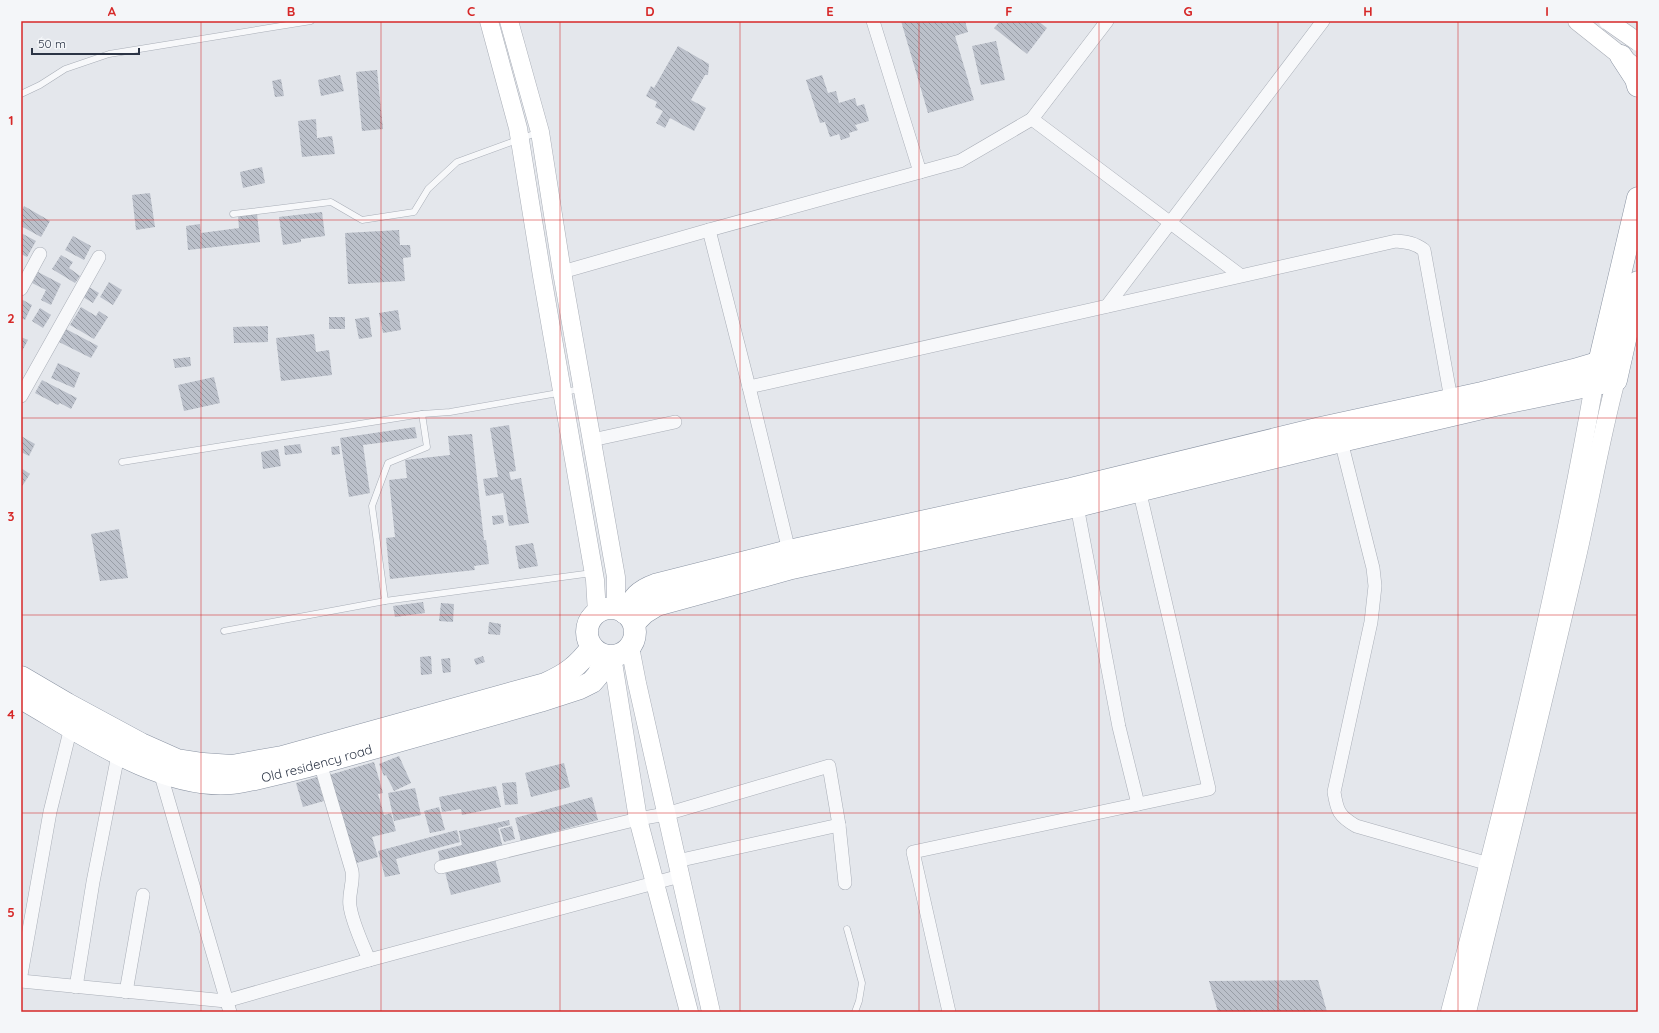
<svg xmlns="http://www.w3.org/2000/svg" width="1659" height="1033" viewBox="0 0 1659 1033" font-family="Quicksand,sans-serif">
<defs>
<pattern id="building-back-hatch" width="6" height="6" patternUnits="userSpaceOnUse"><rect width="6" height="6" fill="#bbc0ca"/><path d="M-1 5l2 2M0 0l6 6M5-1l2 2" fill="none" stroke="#989da6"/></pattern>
</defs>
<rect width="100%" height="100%" fill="#e4e7ec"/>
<g fill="url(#building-back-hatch)">
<polygon points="901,21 965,21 968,32 955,36 974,100 928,113"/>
<polygon points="1000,21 1038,21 1047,28 1027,54 994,28"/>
<polygon points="996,41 1005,80 981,85 972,46"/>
<polygon points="678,46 709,64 708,75 705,75 691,100 706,108 694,131 670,118 665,128 656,123 663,111 655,107 657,102 646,96 651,86 654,88"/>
<polygon points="377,70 383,129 362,131 356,72"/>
<polygon points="340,75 344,91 321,96 318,80"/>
<polygon points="822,75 828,93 836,91 839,103 855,98 857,106 864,104 869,121 855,125 858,130 849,133 850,137 841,140 839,134 830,137 825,122 820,123 806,80"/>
<polygon points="281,79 284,96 275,97 272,81"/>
<polygon points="316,119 317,138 332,136 335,154 302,157 298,121"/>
<polygon points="262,167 265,183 243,188 240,172"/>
<polygon points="150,193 155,227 136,230 132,195"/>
<polygon points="24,206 50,221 41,237 21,226 21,212"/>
<polygon points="322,212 325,236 301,239 301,242 283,245 279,217"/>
<polygon points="257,214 260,242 188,250 186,226 200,224 201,233 239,228 238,216"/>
<polygon points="399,230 400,245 410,245 411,257 403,258 405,281 348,284 345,233"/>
<polygon points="21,233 36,241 27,257 21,254"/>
<polygon points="73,236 91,246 84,260 65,250"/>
<polygon points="61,255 73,262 69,268 80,276 75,283 52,269"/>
<polygon points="38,272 61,284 51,305 41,300 46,290 32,283"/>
<polygon points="109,282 122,290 113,305 100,297"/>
<polygon points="89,287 99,293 93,303 83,297"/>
<polygon points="21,299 32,305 25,320 21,318"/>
<polygon points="81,307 96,316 99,311 108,317 94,339 70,325"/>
<polygon points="40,308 51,315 43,328 32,321"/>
<polygon points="398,310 401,330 383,333 379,313"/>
<rect x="329" y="317" width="16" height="12"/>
<polygon points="369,317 372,337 359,339 355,319"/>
<polygon points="268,326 268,342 234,343 233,327"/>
<polygon points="66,329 98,346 91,358 59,342"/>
<polygon points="314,334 316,352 329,350 332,375 281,381 276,338"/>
<polygon points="21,337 28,340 21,353"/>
<polygon points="190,357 191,366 175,368 173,359"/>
<polygon points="58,363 80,373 74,388 51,378"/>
<polygon points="214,377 220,403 184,411 178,385"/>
<polygon points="42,380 77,398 71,409 60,403 58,405 35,393"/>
<polygon points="509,425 516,471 509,472 511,480 521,478 529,523 509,526 503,493 486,496 483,479 498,477 490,428"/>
<polygon points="415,427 417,438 363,445 370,493 349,497 340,438"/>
<polygon points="472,434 484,540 486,540 489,564 474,566 475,570 390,579 386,538 395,537 389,480 407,478 405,460 450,455 448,436"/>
<polygon points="21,436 35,444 29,456 21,452"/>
<polygon points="300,444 302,453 285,455 284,446"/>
<polygon points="339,446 340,454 332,455 331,447"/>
<polygon points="278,449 281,466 263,469 261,452"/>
<polygon points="21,468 30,474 21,488"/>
<polygon points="503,515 504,523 493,525 492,516"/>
<polygon points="119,529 128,578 100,581 91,534"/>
<polygon points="533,543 538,566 519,569 515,546"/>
<polygon points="423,602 425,613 395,617 393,606"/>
<polygon points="441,603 454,604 453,622 439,621"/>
<polygon points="489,622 501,624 500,635 488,634"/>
<polygon points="431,656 432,674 421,675 420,657"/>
<polygon points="483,656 485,662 476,665 474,659"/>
<polygon points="450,658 451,672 443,673 441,659"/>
<polygon points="399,756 411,783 394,791 386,775 384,776 379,764"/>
<polygon points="374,762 383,793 378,794 384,815 391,813 396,831 372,837 378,857 353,864 329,775"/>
<polygon points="564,763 570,787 531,797 525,773"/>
<polygon points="317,777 324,801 303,807 296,783"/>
<polygon points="516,782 518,804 505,805 502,783"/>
<polygon points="496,786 501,807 462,815 461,809 442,812 439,797"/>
<polygon points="415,788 421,815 394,821 388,793"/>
<polygon points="592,797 598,820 521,841 515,818"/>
<polygon points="439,807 445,830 430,833 424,811"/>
<polygon points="509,820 510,825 498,828 503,848 440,862 438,851 462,845 459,831"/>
<polygon points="512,826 515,839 504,842 500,829"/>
<polygon points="457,830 460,842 396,859 400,874 385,877 378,851"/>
<polygon points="495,859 501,882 451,895 445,872"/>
<polygon points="1318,980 1327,1012 1218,1012 1209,981"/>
</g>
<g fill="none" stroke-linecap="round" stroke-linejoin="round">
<defs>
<g id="lane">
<polyline points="21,94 40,85 65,69 109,54 311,21"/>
<polyline points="233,214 331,202 362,220 414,212 428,189 457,162 539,132"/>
<polyline points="122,462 422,414 450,412 581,389"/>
<polyline points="385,601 372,506 388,463 427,447 422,414"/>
<polyline points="224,631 385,601 592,573"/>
<polyline points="847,929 862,983 859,1001 855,1012"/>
</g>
<g id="street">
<polyline points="873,21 920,172"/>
<polyline points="1032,119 1107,21"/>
<polyline points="709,230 749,387"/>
<polyline points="562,272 709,230 960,161 1032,119 1240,275"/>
<polyline points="21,289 40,254"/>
<polyline points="1107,306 1323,21"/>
<polyline points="21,396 99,257"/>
<polyline points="592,440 675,422"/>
<path d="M1341,441L1373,568L1375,586L1371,622L1334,792C1337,811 1339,816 1356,826L1489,864"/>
<polyline points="1077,506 1119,727 1138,804"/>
<path d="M789,551L749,387L1396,241C1407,242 1415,243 1424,250L1451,399"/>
<path d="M320,763L352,871C354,883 348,894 350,906C352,922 363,945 369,960"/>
<polyline points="160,772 230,1012"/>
<polyline points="677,861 839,825"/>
<polyline points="441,867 638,819 666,814 829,766 839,825 845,883"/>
<polyline points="21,975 50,812 71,727"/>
<polyline points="21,981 226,1001 369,960 680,876"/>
<polyline points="76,987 93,882 118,755"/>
<polyline points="126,992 143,895"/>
<polyline points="949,1012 913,852 1209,789 1138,485"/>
</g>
<g id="secondary">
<polyline points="489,21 518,128 542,276 595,580 597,613"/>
<polyline points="509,21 540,132 562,272 616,577 616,609"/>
<polyline points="1577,21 1631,64"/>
<polyline points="630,647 637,683 711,1012"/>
<polyline points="612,656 638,819 689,1012"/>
<path d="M1450,1012C1505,805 1557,596 1594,385"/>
<path d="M1467,1012C1504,862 1541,712 1576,561C1590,501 1600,440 1616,380"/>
</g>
<g id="highway">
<polyline points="1621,56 1636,79 1638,86"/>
<polyline points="1596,376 1638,198"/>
<circle cx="611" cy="632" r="24"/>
<path d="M625,613C634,598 638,591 655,585L789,551L1071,489L1321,428L1482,393L1574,370L1621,356"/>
<polyline points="634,623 644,613 657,605 792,568 1077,506 1341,441 1495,405 1616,380 1638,282"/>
<path d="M21,677L67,704L141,744L177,760L203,764L232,766L282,757L545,684C566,675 578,666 592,647"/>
<path id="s1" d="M21,698C81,732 160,789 231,783C239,783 247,780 255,779C277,774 298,769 320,763L540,701L580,688L592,682L598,675L607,656"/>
</g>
</defs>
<use href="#lane" stroke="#a9aeb7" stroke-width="7"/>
<use href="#street" stroke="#a9aeb7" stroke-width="14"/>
<use href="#secondary" stroke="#a9aeb7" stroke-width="19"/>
<use href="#highway" stroke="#8b94a3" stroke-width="23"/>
<use href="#lane" stroke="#f7f8fa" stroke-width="6"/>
<use href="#street" stroke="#f7f8fa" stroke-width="13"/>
<use href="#secondary" stroke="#fff" stroke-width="18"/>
<use href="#highway" stroke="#fff" stroke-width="22"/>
<defs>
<polyline id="secondary-bridge" points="1608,21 1638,42"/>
</defs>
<use href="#secondary-bridge" stroke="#a9aeb7" stroke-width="19" stroke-linecap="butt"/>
<use href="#secondary-bridge" stroke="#fff" stroke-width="18"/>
</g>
<path fill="none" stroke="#d62828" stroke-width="1" stroke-opacity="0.55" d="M201,21V1012M381,21V1012M560,21V1012M740,21V1012M919,21V1012M1099,21V1012M1278,21V1012M1458,21V1012M21,220H1638M21,418H1638M21,615H1638M21,813H1638"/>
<g text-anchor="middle" stroke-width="3" stroke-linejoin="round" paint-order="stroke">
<g font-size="13" fill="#2b3445" stroke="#f4f6f9">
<text dy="5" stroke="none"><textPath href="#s1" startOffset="318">Old residency road</textPath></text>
</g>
</g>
<rect width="1659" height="1033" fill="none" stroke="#f4f6f9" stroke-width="44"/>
<path d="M32 48v6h107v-6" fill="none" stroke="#2b3445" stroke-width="2"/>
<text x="38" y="48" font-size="12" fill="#2b3445" stroke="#f4f6f9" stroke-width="3" paint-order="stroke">50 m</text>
<rect x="22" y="22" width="1615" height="989" fill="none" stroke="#d62828" stroke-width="1.5"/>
<g font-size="13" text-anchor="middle" font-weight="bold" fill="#d62828">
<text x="112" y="16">A</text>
<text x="291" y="16">B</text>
<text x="471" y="16">C</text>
<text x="650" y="16">D</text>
<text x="830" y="16">E</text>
<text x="1009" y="16">F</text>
<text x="1188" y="16">G</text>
<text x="1368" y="16">H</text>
<text x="1547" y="16">I</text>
<text x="11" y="125">1</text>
<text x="11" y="323">2</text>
<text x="11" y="521">3</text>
<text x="11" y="719">4</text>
<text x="11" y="917">5</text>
</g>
</svg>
